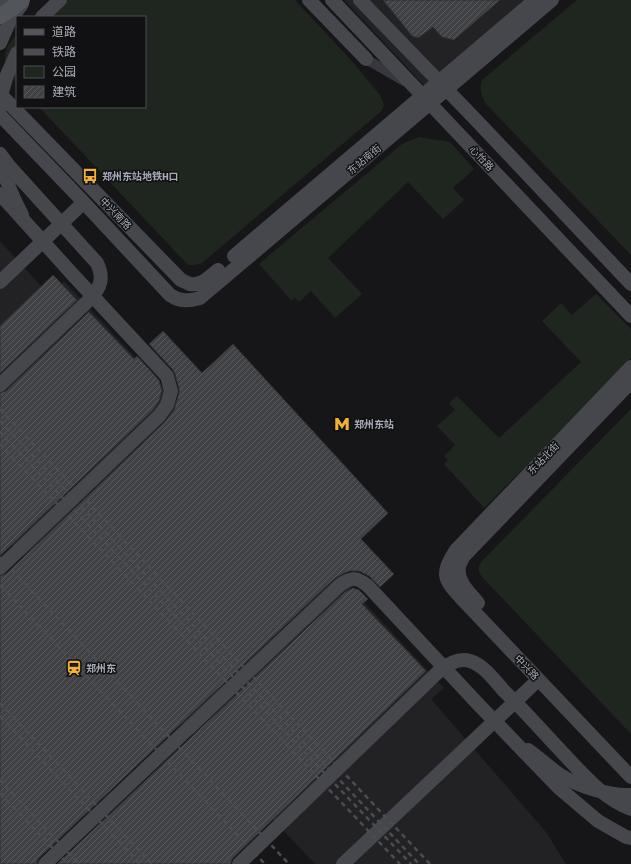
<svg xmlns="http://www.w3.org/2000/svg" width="631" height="864" viewBox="0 0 631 864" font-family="Signika,'Noto Sans SC',sans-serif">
<defs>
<pattern id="building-hatch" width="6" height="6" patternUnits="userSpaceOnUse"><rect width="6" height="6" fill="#404145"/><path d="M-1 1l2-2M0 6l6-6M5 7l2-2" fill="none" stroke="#595a5e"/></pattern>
</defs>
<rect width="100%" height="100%" fill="#161618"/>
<g fill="#222225">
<polygon points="344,0 543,0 432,94"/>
<polygon points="0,241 50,296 64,281 444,688 431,699 546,832 566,864 315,864 0,532"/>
</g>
<g fill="#1e261f">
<path d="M56,0H295L351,60L380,95C388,109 382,110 372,119L202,263L195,265H188L39,107H145V17H37Z"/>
<path d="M577,0H631V255L486,104C481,95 479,90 482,80Z"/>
<path d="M17,35V83C2,67 0,50 17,35Z"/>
<polygon points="419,137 450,142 474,169 453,188 464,200 443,219 408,182 328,258 362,294 335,318 311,291 299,302 295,298 291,300 259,264 402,144"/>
<polygon points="596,294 631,329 631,358 597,395 484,508 444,464 448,460 444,456 455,445 437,426 455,410 449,403 457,396 499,438 581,362 542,321 561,303 572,315"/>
<path d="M631,409V734L485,580C479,573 476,571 481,562Z"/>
</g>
<g fill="url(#building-hatch)" stroke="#303034">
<polygon points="383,0 500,0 454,40 442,37 433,27 418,38 412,36"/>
<polygon points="53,275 77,300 0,373 0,326"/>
<polygon points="89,312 134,359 137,356 159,380 162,391 159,401 153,410 0,556 0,393 6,391"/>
<polygon points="163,331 202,373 233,344 388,513 361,539 394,574 380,587 369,576 359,571 349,571 335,578 39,858 37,861 37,864 0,864 0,576 6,574 165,422 174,410 179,393 179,389 175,374 173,370 149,344"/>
<polygon points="353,588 359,590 368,599 362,604 426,671 233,858 231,861 231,864 57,864 345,592"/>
</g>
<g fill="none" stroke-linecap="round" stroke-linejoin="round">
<polyline stroke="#37383d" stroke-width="10" points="366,59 404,81"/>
<g stroke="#45474d" stroke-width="14">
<polyline points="309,0 366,59"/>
<polyline points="332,0 631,316"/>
<polyline points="360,0 477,121 631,284"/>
<polyline points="0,9 7,0"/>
<polyline points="42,17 60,0"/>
<polyline points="0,43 10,20 22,4"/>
<path d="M0,94L181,280C184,281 187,283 190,284C202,286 210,276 218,270"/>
<path d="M0,115L74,192L170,295C180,302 189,301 200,298L552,0"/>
<path d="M0,154C3,176 12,196 22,215"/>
<polyline points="234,256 535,0"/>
<polyline points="0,282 83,203"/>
<path d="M631,367L456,550C439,576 445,580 464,601L631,777"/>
<path d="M478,603C470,593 456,581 459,566C460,563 462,560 463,557L631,382"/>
<path d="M528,750C539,758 549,767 560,775C578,786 609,796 631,795"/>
<polyline points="343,864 538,680"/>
</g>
<polyline stroke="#53555c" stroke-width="16" points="0,16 11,9 22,0"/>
<g stroke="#4a4c52" stroke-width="2.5" stroke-dasharray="5 4" stroke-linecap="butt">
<polyline points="0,409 430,864"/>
<polyline points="0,421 419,864"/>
<polyline points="0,432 411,864"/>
<polyline points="0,444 400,864"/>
<polyline points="0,557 289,864"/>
<polyline points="0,585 265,864"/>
<polyline points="0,703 152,864"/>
<polyline points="0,716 140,864"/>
<polyline points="0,780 79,864"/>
<polyline points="0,793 68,864"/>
</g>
<g stroke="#45474d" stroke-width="14">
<polyline points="0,108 2,92 7,75 17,53"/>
<path d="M0,154L9,166L97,263C104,278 101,287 90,299L0,385"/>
<polyline points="0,194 74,276 167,376 171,391 167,405 159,416 0,568"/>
<path d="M45,864L340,585C352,577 357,577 368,586L478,704L559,788L598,821L626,837L631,838"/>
<path d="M239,864L437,673C446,666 457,657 470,661C484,665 495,681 504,691C524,710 542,731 561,751C581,772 603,799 631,809"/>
</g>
</g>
<defs>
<symbol id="bus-bare" viewBox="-9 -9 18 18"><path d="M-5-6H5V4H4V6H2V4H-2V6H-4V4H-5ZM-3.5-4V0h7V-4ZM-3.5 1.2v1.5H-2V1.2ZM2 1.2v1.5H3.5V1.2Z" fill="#f2b134" stroke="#111113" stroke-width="2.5" paint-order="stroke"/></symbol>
<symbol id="metro-bare" viewBox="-9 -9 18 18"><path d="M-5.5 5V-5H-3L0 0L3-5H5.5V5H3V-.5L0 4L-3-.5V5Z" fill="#f2b134" stroke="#111113" stroke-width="2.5" paint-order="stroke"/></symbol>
<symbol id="station-bare" viewBox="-9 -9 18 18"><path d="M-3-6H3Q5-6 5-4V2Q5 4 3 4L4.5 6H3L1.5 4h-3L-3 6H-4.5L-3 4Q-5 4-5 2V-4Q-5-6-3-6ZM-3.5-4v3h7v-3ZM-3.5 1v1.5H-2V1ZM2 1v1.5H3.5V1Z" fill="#f2b134" stroke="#111113" stroke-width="2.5" paint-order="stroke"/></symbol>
</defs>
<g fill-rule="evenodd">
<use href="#bus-bare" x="79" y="165" width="22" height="22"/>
<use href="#metro-bare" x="331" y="413" width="22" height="22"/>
<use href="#station-bare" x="63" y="657" width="22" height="22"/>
</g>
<g text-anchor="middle" stroke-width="3" stroke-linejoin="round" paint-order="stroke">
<g font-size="10" fill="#a8adb8" stroke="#111113">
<text transform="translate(482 158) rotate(47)" y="4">心怡路</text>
<text transform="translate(364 159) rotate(-40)" y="4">东站南街</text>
<text transform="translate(116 213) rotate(46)" y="4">中兴南路</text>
<text transform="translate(543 458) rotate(-46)" y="4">东站北街</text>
<text transform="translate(527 667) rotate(46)" y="4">中兴路</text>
</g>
<g font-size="10" font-weight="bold" fill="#a8adb8" stroke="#111113" text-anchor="start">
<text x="102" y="180">郑州东站地铁H口</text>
<text x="354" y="428">郑州东站</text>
<text x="86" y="672">郑州东</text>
</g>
</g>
<rect x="16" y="16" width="130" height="92" fill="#111113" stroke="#4d4f55"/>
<rect x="24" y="29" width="20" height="6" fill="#53555c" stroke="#4d4f55"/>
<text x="52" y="36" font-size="12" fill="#a8adb8">道路</text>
<rect x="24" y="49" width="20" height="6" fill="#4a4c52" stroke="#4d4f55"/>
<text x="52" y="56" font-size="12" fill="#a8adb8">铁路</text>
<rect x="24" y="66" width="20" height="12" fill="#1e261f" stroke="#4d4f55"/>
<text x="52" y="76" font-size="12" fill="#a8adb8">公园</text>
<rect x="24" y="86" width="20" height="12" fill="url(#building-hatch)" stroke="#4d4f55"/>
<text x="52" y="96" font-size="12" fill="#a8adb8">建筑</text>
</svg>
